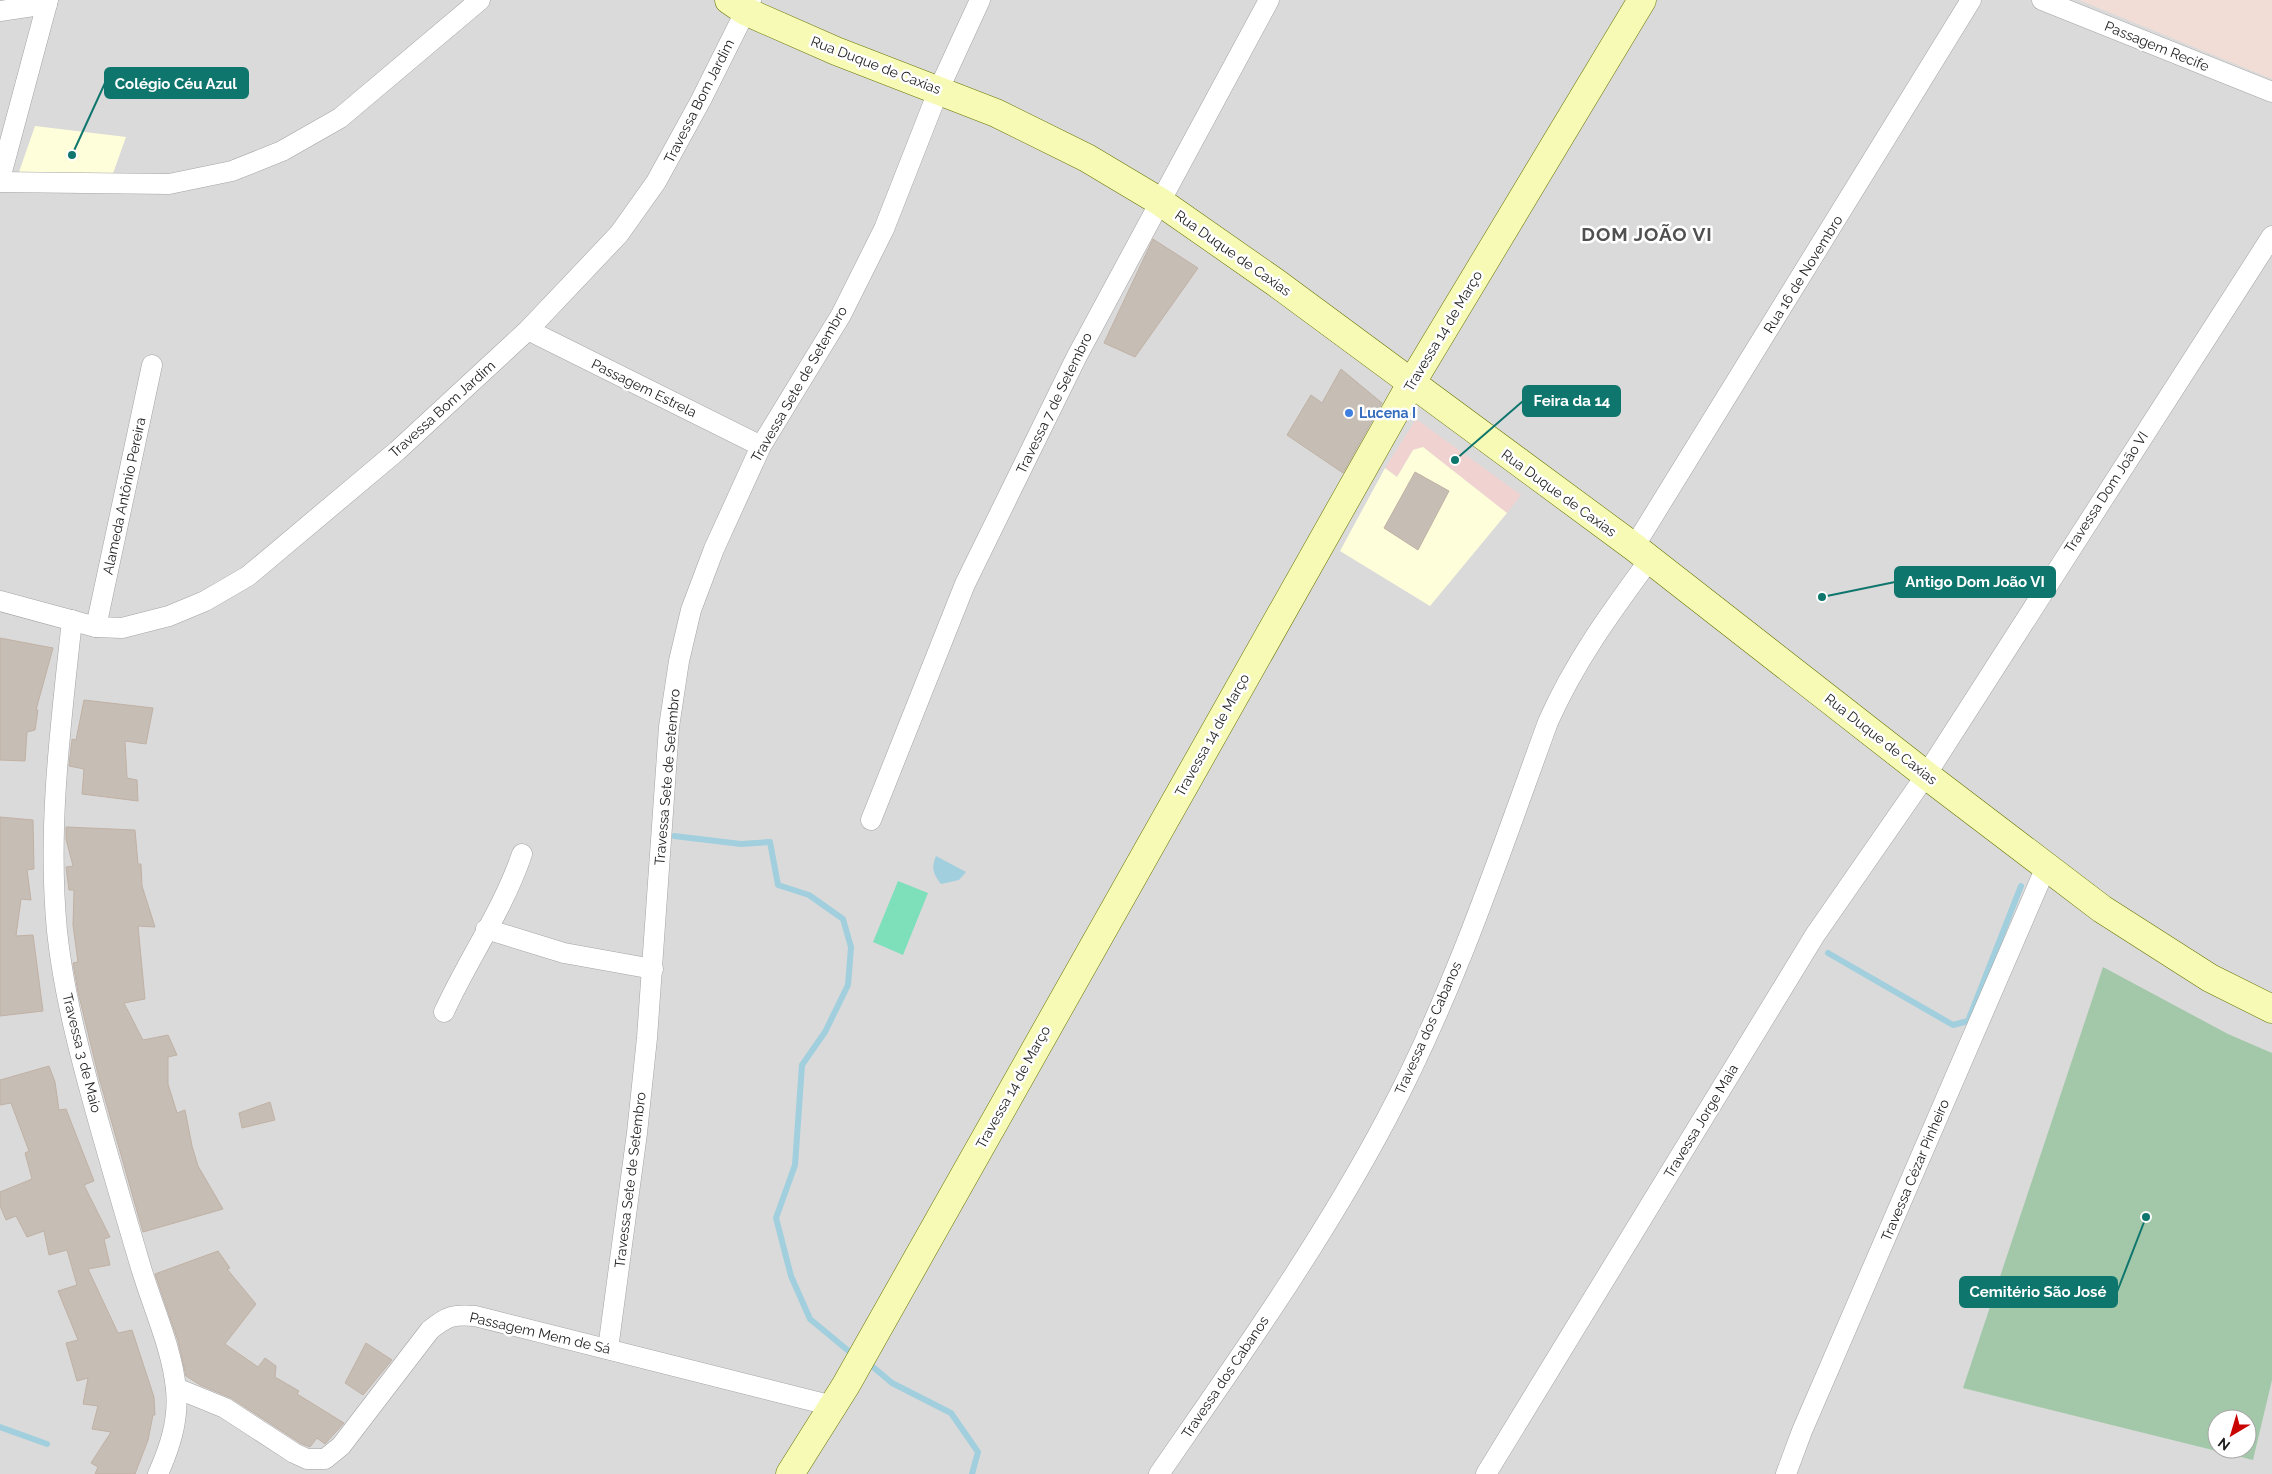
<svg xmlns="http://www.w3.org/2000/svg" width="2272" height="1474" viewBox="0 0 2272 1474" font-family="Raleway,sans-serif">
<rect width="100%" height="100%" fill="#eeeae2"/>
<path fill="#dbdada" fill-rule="evenodd" d="M0,0H2272V1474H0ZM2217,1419H2247V1449H2217Z"/>
<polygon fill="#f0d2d1" points="1416,419 1521,495 1507,513 1423,447 1413,450 1397,477 1385,468"/>
<g fill="#feffda">
<polygon points="35,126 126,137 111,179 19,172"/>
<polygon points="1423,447 1507,513 1430,606 1340,551 1385,468 1397,477 1413,450"/>
</g>
<polygon fill="#f1ddd5" points="2079,0 2272,0 2272,79"/>
<path fill="#a3c8a9" fill-rule="evenodd" d="M2103,967L2228,1034L2272,1053V1380L2253,1460L1963,1388ZM2217,1419H2247V1449H2217Z"/>
<polygon fill="#7edfbb" points="898,881 928,893 903,955 873,942"/>
<path fill="#a1cfdd" d="M936,856L966,872L959,880L941,884C933,874 931,868 936,856Z"/>
<g fill="none" stroke-linecap="round" stroke-linejoin="round">
<g stroke="#a1cfdd" stroke-width="6">
<polyline points="674,836 741,844 770,842 778,885 809,895 843,919 851,947 848,985 825,1032 802,1065 795,1165 776,1218 791,1276 810,1319 851,1353"/>
<polyline points="1828,953 1953,1025 1968,1021 2021,886"/>
<polyline points="873,1367 892,1383 951,1413 978,1452 972,1474"/>
<polyline points="0,1427 47,1444"/>
</g>
</g>
<g fill="#c6bdb5" stroke="#c0b1a4">
<polygon points="1153,239 1198,268 1135,357 1104,343"/>
<polygon points="1341,369 1382,403 1343,473 1287,435 1311,395 1322,403"/>
<polygon points="1415,472 1449,491 1418,550 1384,528"/>
<polygon points="0,638 53,648 36,710 38,710 35,730 27,732 25,761 0,760"/>
<polygon points="84,700 153,708 146,744 125,741 127,778 137,780 138,801 82,794 84,769 69,766 72,739 76,740"/>
<polygon points="0,817 33,820 34,869 27,870 31,900 21,899 16,936 33,935 43,1011 0,1016"/>
<polygon points="66,827 135,830 138,864 141,864 142,886 155,927 138,926 145,999 124,1003 143,1040 168,1035 177,1055 168,1057 168,1084 177,1113 185,1110 192,1146 198,1166 223,1209 143,1232 98,1074 78,992 73,963 78,962 73,925 74,890 69,890 66,867 73,866 66,839"/>
<polygon points="49,1066 55,1082 59,1110 66,1109 94,1181 84,1185 110,1237 104,1239 110,1265 88,1269 118,1333 132,1330 154,1397 155,1415 153,1415 148,1440 135,1474 95,1474 98,1467 91,1463 111,1432 92,1429 98,1406 83,1404 88,1378 77,1381 66,1343 78,1340 58,1291 77,1285 67,1250 49,1255 44,1231 27,1237 16,1216 6,1220 0,1206 0,1192 32,1179 25,1153 29,1151 11,1103 0,1105 0,1080"/>
<polygon points="270,1102 275,1120 242,1128 239,1113"/>
<polygon points="218,1251 230,1268 227,1269 256,1304 225,1344 258,1367 265,1358 276,1366 275,1377 299,1391 297,1394 344,1423 325,1444 317,1438 310,1447 300,1443 231,1398 200,1385 186,1376 178,1341 155,1274"/>
<polygon points="366,1343 392,1360 363,1395 345,1383"/>
</g>
<g fill="none" stroke-linecap="round" stroke-linejoin="round">
<defs>
<g id="street">
<polyline points="2042,0 2272,92"/>
<polyline points="0,11 47,4"/>
<polyline points="0,179 48,0"/>
<polyline points="0,182 169,184 232,171 282,151 340,118 480,0"/>
<polyline points="528,330 761,446"/>
<polyline points="1634,547 1971,0"/>
<polyline points="0,601 96,627 122,628 169,616 205,601 248,576 397,451 528,330 619,234 656,182 701,100 751,0"/>
<path d="M72,620C61,723 47,827 57,931C63,988 77,1043 92,1098C108,1156 125,1214 142,1271C154,1310 172,1349 176,1389C179,1420 170,1447 158,1474"/>
<polyline points="96,627 152,365"/>
<polyline points="871,820 965,584 1077,356 1269,0"/>
<polyline points="486,929 564,953 653,969"/>
<path d="M444,1012C468,959 503,910 522,854"/>
<polyline points="608,1349 637,1133 647,1038 669,727 679,661 691,610 714,549 761,446 841,315 884,229 939,89 980,0"/>
<path d="M176,1388L225,1408L294,1453L307,1459H325L341,1446L430,1330C447,1316 454,1314 475,1316L833,1406"/>
<path d="M1159,1474C1239,1358 1321,1243 1387,1118C1454,992 1499,856 1548,722C1575,661 1611,612 1650,559"/>
<polyline points="1486,1474 1815,935 1926,775 2272,236"/>
<polyline points="1786,1474 1802,1431 2046,867"/>
</g>
<g id="secondary">
<polyline points="729,0 745,11 836,51 996,113 1087,158 1159,201 1275,282 1634,547 1926,775 2102,909 2210,978 2272,1009"/>
<polyline points="790,1474 846,1385 1412,382 1642,0"/>
</g>
</defs>
<use href="#street" stroke="#a4a4a4" stroke-width="21"/>
<use href="#secondary" stroke="#677503" stroke-width="29"/>
<use href="#street" stroke="#fff" stroke-width="20"/>
<use href="#secondary" stroke="#f6fab4" stroke-width="28"/>
</g>
<circle fill="#3f7fe0" stroke="#fff" stroke-width="2" cx="1349" cy="413" r="5"/>
<g text-anchor="middle" stroke-width="5" stroke-linejoin="round" paint-order="stroke">
<g font-size="14" fill="#1d1d1d" stroke="#fff">
<text transform="translate(2157 46) rotate(22)" y="5">Passagem Recife</text>
<text transform="translate(876 65) rotate(21)" y="5">Rua Duque de Caxias</text>
<text transform="translate(699 101) rotate(-63)" y="5">Travessa Bom Jardim</text>
<text transform="translate(1233 253) rotate(35)" y="5">Rua Duque de Caxias</text>
<text transform="translate(1803 274) rotate(-58)" y="5">Rua 16 de Novembro</text>
<text transform="translate(1443 331) rotate(-59)" y="5">Travessa 14 de Março</text>
<text transform="translate(799 384) rotate(-60)" y="5">Travessa Sete de Setembro</text>
<text transform="translate(644 388) rotate(26)" y="5">Passagem Estrela</text>
<text transform="translate(1054 403) rotate(-64)" y="5">Travessa 7 de Setembro</text>
<text transform="translate(442 409) rotate(-42)" y="5">Travessa Bom Jardim</text>
<text transform="translate(2106 492) rotate(-57)" y="5">Travessa Dom João VI</text>
<text transform="translate(1559 493) rotate(36)" y="5">Rua Duque de Caxias</text>
<text transform="translate(124 496) rotate(-78)" y="5">Alameda Antônio Pereira</text>
<text transform="translate(1212 735) rotate(-61)" y="5">Travessa 14 de Março</text>
<text transform="translate(1881 739) rotate(38)" y="5">Rua Duque de Caxias</text>
<text transform="translate(667 777) rotate(-85)" y="5">Travessa Sete de Setembro</text>
<text transform="translate(1428 1028) rotate(-66)" y="5">Travessa dos Cabanos</text>
<text transform="translate(82 1053) rotate(76)" y="5">Travessa 3 de Maio</text>
<text transform="translate(1013 1087) rotate(-61)" y="5">Travessa 14 de Março</text>
<text transform="translate(1701 1121) rotate(-59)" y="5">Travessa Jorge Maia</text>
<text transform="translate(1915 1170) rotate(-67)" y="5">Travessa Cézar Pinheiro</text>
<text transform="translate(630 1180) rotate(-83)" y="5">Travessa Sete de Setembro</text>
<text transform="translate(540 1333) rotate(13)" y="5">Passagem Mem de Sá</text>
<text transform="translate(1225 1377) rotate(-56)" y="5">Travessa dos Cabanos</text>
</g>
<g font-size="14" font-weight="bold" fill="#366cbe" stroke="#fff" text-anchor="start">
<text x="1359" y="418">Lucena I</text>
</g>
<g font-size="19" font-weight="bold" letter-spacing="1" fill="#505050" stroke="#fff">
<text x="1647" y="241">DOM JOÃO VI</text>
</g>
</g>
<path fill="none" stroke="#0f766e" stroke-width="2" d="M72 155L105 83M1455 460L1523 401M1822 597L1895 582M2146 1217L2117 1292"/>
<g fill="#0f766e" stroke="#fff" stroke-width="2">
<circle cx="72" cy="155" r="5"/>
<circle cx="1455" cy="460" r="5"/>
<circle cx="1822" cy="597" r="5"/>
<circle cx="2146" cy="1217" r="5"/>
</g>
<g fill="#0f766e" stroke="#0f766e" stroke-width="2">
<rect x="105" y="68" width="143" height="30" rx="5"/>
<rect x="1523" y="386" width="97" height="30" rx="5"/>
<rect x="1895" y="567" width="160" height="30" rx="5"/>
<rect x="1960" y="1277" width="157" height="30" rx="5"/>
</g>
<g font-size="15" text-anchor="middle" font-weight="bold" fill="#fff">
<text x="176" y="89">Colégio Céu Azul</text>
<text x="1572" y="406">Feira da 14</text>
<text x="1975" y="587">Antigo Dom João VI</text>
<text x="2038" y="1297">Cemitério São José</text>
</g>
<g transform="translate(2232 1434) rotate(218)"><circle r="24" fill="#ffffff" stroke="#a5a5a5"/>
<path d="M0-4L9 19L0 12L-9 19Z" fill="#c90300"/>
<text y="-8" font-size="14" font-weight="bold" text-anchor="middle" fill="#1d1d1d">N</text>
</g>
</svg>
